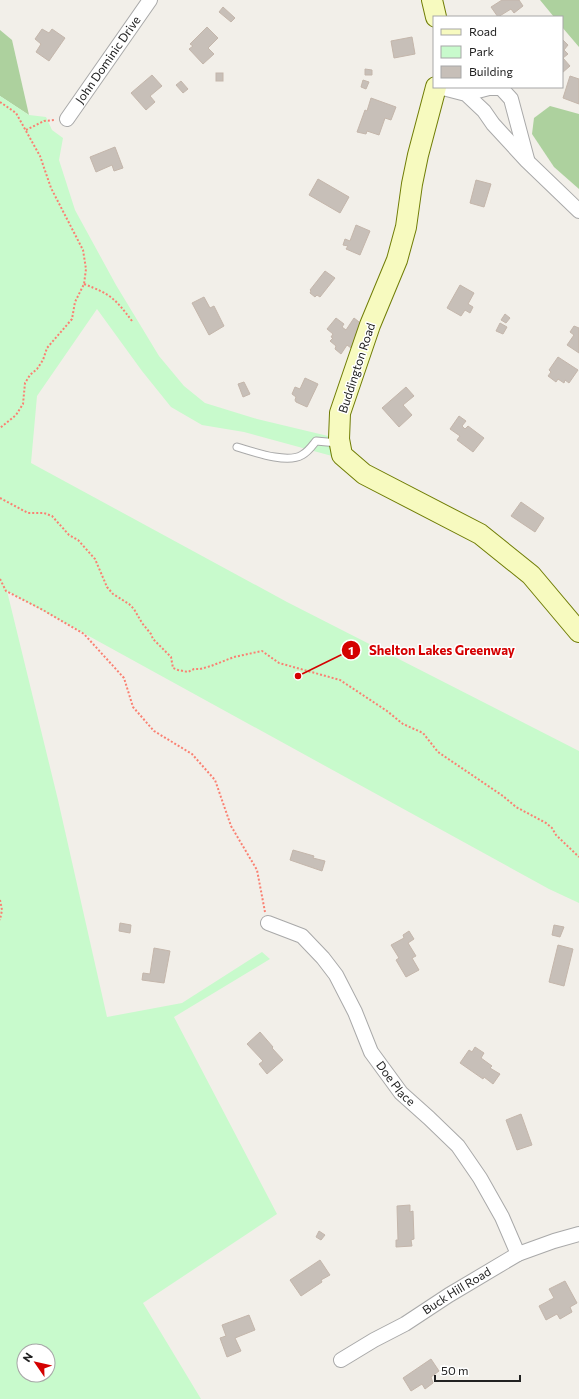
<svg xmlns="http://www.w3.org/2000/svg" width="579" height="1399" viewBox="0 0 579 1399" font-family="Commissioner,sans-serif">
<rect width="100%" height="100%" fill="#f2efe9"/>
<g fill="#add19e">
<polygon points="540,0 579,0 579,47 562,27 562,17 554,17"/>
<polygon points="0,30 12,40 29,115 0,96"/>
<polygon points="550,106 579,114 579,189 554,167 532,134 534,118"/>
</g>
<path fill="#c8facc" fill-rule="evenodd" d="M0,96L29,115L46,117L52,130L63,138L59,160L75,210L116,285L159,356L184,386L205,403L257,419L328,436L332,456L244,432L202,425L171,407L142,371L97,309L37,396L31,463L287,602L579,751V903L549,889L7,591L58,800L107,1017L182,1003L262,952L270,959L174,1017L277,1214L143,1303L201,1399H0ZM24,1351H48V1375H24Z"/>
<g fill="#c7bfb8" stroke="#c4b6ab">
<polygon points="502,0 519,0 523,6 514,13 511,9 498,17 491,7"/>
<polygon points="223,7 235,18 231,22 219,12"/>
<polygon points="207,27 218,38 208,48 214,54 203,64 189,49 193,46 190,44"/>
<polygon points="42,29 49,33 52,29 65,38 49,61 36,52 41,44 35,39"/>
<polygon points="412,37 415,54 394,58 391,41"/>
<polygon points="562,39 568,45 564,50 568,54 563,58 570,66 562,73"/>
<polygon points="365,69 372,70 372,75 365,75"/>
<rect x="216" y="73" width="7" height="8"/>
<polygon points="152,75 162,86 150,96 155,102 146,110 131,93"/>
<polygon points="570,76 579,79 579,104 563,98"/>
<polygon points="363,80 369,82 366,89 361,87"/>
<polygon points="181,81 188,89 183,93 176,85"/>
<polygon points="371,98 396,107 391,120 385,118 379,135 367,131 366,134 357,132 365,110 367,111"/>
<polygon points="115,147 123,168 114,171 112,165 96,172 90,157"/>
<polygon points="318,179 349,197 340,213 309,195"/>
<polygon points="476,180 491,184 484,207 470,203"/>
<polygon points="356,225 370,231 360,255 346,249 348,246 343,245 345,239 350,241"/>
<polygon points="325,271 335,278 320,297 317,295 315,297 310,293 311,291 310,290"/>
<polygon points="460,285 474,293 468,304 473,307 470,313 465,310 461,316 447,308"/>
<polygon points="204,297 210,308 214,306 224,326 209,335 192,303"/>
<polygon points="505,314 510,318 506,323 501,320"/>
<polygon points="336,318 344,324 342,327 346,330 354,318 363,325 355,335 359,338 351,348 347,345 341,354 335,349 336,346 330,341 333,338 331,337 333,334 327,329"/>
<polygon points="500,323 507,327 503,334 496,331"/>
<polygon points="574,326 579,328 579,353 567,345 574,335 570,332"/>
<polygon points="558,357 578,370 569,383 565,380 564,383 558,379 556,382 548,376 551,372 549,370"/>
<polygon points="305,378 318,384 307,407 296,402 295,400 296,397 292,394 295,387 300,389"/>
<polygon points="244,382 250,394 243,397 238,384"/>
<polygon points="406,387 414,396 403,405 412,415 399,427 382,408"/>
<polygon points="459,416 466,421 462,426 465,429 468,426 484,438 473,452 457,440 460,436 450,429"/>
<polygon points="521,502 544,518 535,532 511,516"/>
<polygon points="293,850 314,856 313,858 325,861 322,871 290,860"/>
<polygon points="120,923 131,925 130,933 119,931"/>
<polygon points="554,925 564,927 560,937 552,935"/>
<polygon points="409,931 414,939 408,943 416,956 412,958 419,970 406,977 396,960 399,958 391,945 404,938 403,935"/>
<polygon points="558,945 573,949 564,986 549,982"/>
<polygon points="154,948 170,951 164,983 142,980 143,973 150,974"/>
<polygon points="260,1032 273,1047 272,1048 283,1060 267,1074 259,1064 263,1061 247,1044"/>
<polygon points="475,1047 484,1053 481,1058 492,1066 490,1068 500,1074 493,1084 484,1077 483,1079 460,1063 469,1050 472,1052"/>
<polygon points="521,1114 532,1145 517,1150 506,1120"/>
<polygon points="410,1205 410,1212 413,1211 414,1239 411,1240 412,1246 396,1247 396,1240 398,1240 397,1206"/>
<polygon points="319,1231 325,1235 321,1240 316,1237"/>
<polygon points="320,1260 330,1275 321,1280 322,1282 301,1296 290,1280"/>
<polygon points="565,1281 577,1303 570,1307 572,1312 560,1319 557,1314 546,1320 539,1306 554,1298 549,1289"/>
<polygon points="249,1315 255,1330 235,1338 241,1351 227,1357 220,1338 226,1336 222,1325"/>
<polygon points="431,1359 439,1371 431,1377 433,1383 425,1389 422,1384 411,1391 403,1378"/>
</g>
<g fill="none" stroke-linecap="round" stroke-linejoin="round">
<defs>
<path id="lane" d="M237,447C254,452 287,464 302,455C308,452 312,446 316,441L338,443"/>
<g id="street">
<polyline points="439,87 466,94 484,111 493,124 527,161 579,211"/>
<polyline points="466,94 489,88 501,88 511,99 527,159"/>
<path id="s1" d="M67,119L150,0"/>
<path id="s2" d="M268,923L302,936L323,958L336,975L355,1012L371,1052L401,1093L429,1118L458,1146L480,1178L502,1217L518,1254"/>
<path id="s3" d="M341,1360L374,1340L405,1324L449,1295L518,1254L554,1241L579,1234"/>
</g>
<g id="secondary">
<polyline points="432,0 436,17"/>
<polyline points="436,87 418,155 412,184 406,227 397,260 370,325 340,413 339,439 342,455 364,474 480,534 531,575 579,632"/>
</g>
</defs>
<use href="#lane" stroke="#a9a9a9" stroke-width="9"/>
<use href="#street" stroke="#a9a9a9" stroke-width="16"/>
<use href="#secondary" stroke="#707d05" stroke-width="22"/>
<g stroke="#fa8072" stroke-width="2" stroke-dasharray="2 2" stroke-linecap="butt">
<polyline points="0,102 16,113 40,156 51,188 83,250 86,269 84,284 75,302 72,319 47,348 43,360 37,369 30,375 25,383 23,404 16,415 0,428"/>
<polyline points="26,130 44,121 55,120"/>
<path d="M84,284C110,294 115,298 132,321"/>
<polyline points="0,498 28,513 44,513 52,516 69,535 78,540 95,559 107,587 113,594 129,604 134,609 142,623 151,634 153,639 171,657 173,668 178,670 188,672 194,669 200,669 211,666 234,657 262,651 279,663 340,680 387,711 403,724 423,733 438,752 503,796 516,807 546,823 552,828 556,835 579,857"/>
<polyline points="0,579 6,591 43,610 84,634 124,678 133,707 154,731 192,754 215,780 231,826 257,870 265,912"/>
<polyline points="0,900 2,910 0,920"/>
</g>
<use href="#lane" stroke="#fff" stroke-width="7"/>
<use href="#street" stroke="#fff" stroke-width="14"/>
<use href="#secondary" stroke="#f7fabf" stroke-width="20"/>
</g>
<g text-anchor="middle" stroke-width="3" stroke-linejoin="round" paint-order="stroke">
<g font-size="12" fill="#222" stroke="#fff">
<text dy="4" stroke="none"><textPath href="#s1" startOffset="72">John Dominic Drive</textPath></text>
<text transform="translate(357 368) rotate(-72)" y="4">Buddington Road</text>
<text dy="4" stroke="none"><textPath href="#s2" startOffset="213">Doe Place</textPath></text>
<text dy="4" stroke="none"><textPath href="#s3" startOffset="135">Buck Hill Road</textPath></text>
</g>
</g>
<path fill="none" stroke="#d40000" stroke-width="1.5" d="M298 676L351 650"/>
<g fill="#d40000" stroke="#fff" stroke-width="1.5">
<circle cx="298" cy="676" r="4"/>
<circle cx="351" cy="650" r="10"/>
</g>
<g font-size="12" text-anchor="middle" font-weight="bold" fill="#fff">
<text x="351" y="655">1</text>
</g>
<g font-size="13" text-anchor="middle" font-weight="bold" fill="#d40000" stroke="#fff" stroke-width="3" stroke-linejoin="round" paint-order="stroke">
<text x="442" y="655">Shelton Lakes Greenway</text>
</g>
<rect x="433" y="16" width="130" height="72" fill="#ffffff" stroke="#a7a7a7"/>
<rect x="441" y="29" width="20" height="6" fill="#f7fabf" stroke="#a7a7a7"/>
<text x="469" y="36" font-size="12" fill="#222222">Road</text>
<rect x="441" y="46" width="20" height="12" fill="#c8facc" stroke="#a7a7a7"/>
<text x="469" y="56" font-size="12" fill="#222222">Park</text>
<rect x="441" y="66" width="20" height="12" fill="#c7bfb8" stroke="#a7a7a7"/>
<text x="469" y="76" font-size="12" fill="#222222">Building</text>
<g transform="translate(36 1363) rotate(304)"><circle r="19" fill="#ffffff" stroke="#a7a7a7"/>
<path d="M0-3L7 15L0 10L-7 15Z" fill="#d40000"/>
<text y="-6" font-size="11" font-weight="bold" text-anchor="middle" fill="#222222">N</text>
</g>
<path d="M435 1375v6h85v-6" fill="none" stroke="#222222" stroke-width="2"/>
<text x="441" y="1375" font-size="12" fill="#222222" stroke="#ffffff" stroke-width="3" paint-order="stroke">50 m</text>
</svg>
